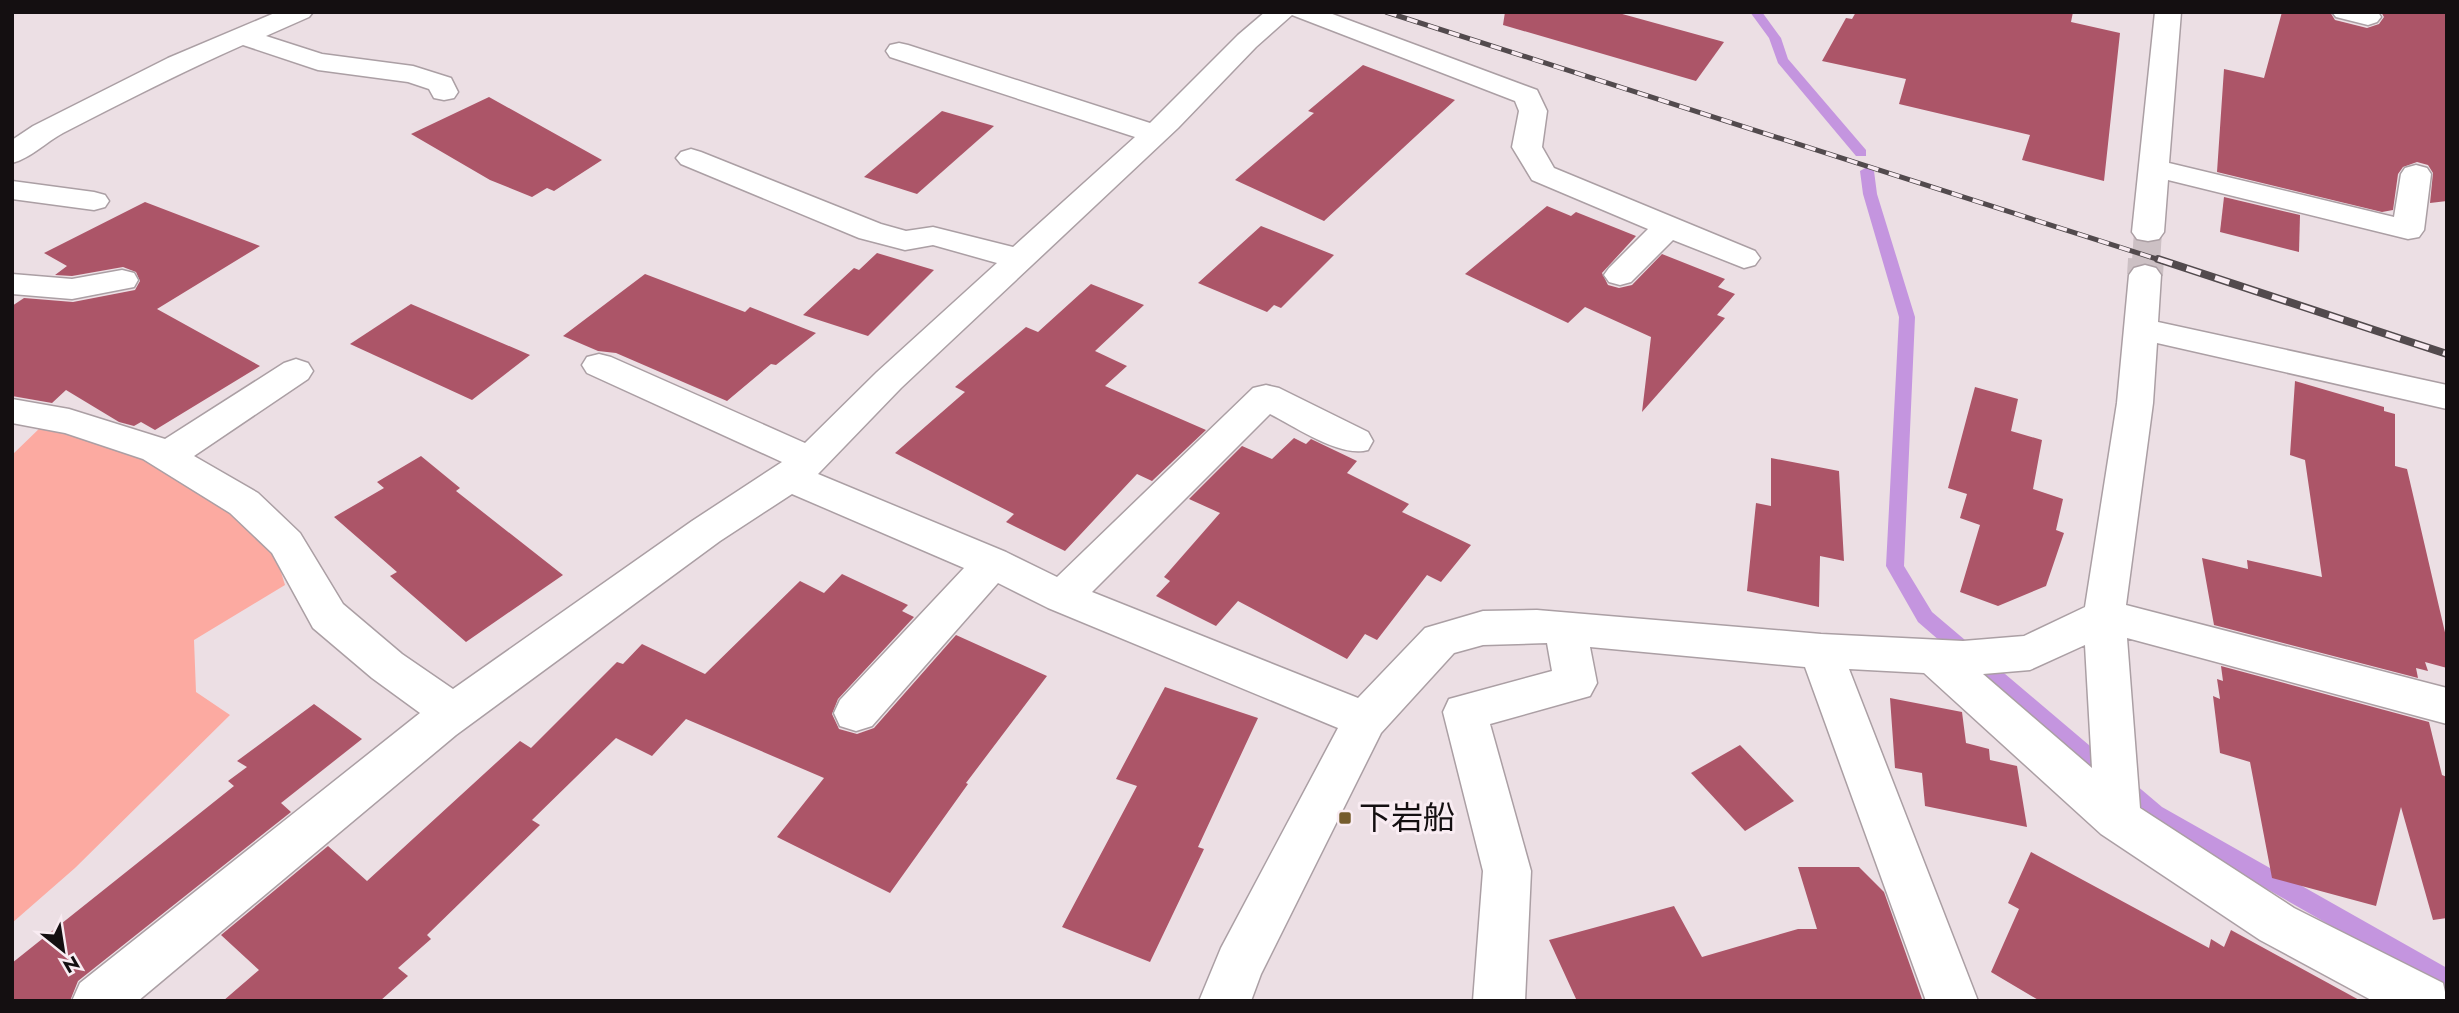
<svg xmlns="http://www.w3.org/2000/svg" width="2459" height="1013" viewBox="0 0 2459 1013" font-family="Jost,'Noto Sans JP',sans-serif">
<rect width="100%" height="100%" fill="#ecdfe4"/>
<polygon fill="#fcaaa1" points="43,425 154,461 244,515 274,549 285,585 194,640 196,692 230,715 75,868 12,923 12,455"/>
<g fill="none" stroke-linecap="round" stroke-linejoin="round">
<g fill="#c495df" fill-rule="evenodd">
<polygon points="1750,12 1762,12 1781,38 1788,59 1866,150 1866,156 1856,156 1778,63 1769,38"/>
<polygon points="1867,167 1874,171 1877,194 1915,317 1904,566 1932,612 2162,807 2447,968 2447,992 2148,821 1918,622 1886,566 1899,317 1863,194 1860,171"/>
</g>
</g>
<g fill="#ac5568">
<polygon points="1505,12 1615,12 1724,42 1696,81 1503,25"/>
<polygon points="1856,12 2073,12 2071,22 2120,33 2104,181 2022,160 2030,135 1899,104 1906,79 1822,61 1846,18 1852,19"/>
<polygon points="2282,12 2330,12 2335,20 2367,28 2379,24 2384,17 2381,12 2447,12 2447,201 2430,203 2433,173 2428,165 2417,162 2403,167 2398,174 2393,210 2382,212 2217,172 2224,69 2264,78"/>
<polygon points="1363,65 1455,100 1324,221 1235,180 1314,113 1308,111"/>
<polygon points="489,97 602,160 554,191 547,188 532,197 490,180 411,134"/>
<polygon points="942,111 994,126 917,194 864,177"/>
<polygon points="2224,197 2300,215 2299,252 2220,232"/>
<polygon points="145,202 260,246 157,309 260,366 155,430 141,422 134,426 119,422 66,390 52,403 12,396 12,306 24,298 73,302 135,290 140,281 136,272 123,267 72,276 55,275 67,266 44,253"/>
<polygon points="1547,206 1571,216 1576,212 1636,236 1602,273 1608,285 1619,288 1632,285 1662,254 1725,279 1718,287 1735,294 1717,315 1725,318 1642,412 1651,337 1585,307 1568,323 1465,274"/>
<polygon points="1261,226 1334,255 1281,308 1274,305 1267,312 1198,283"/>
<polygon points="877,253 934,270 868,336 803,315 854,268 859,270"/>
<polygon points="645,274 745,312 750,307 816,333 776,365 771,364 727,401 616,353 598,351 563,336"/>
<polygon points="1091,284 1144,305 1095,351 1127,366 1105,386 1206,430 1152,481 1137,474 1065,551 1006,522 1014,514 895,453 965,392 955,387 1026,327 1038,332"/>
<polygon points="411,304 530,355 472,400 350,344"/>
<polygon points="2295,381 2384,407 2384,411 2395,414 2395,466 2407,469 2447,641 2447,668 2425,662 2428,671 2416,668 2418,678 2214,625 2202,558 2248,569 2247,560 2322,577 2305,460 2290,455"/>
<polygon points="1975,387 2018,399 2011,431 2042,440 2033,489 2063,499 2056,530 2064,533 2046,586 1998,606 1960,592 1980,525 1960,518 1967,494 1948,488"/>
<polygon points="1294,438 1306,444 1311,439 1357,461 1347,473 1409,504 1402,512 1471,545 1441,582 1427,575 1377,640 1365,634 1347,659 1238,601 1216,626 1156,596 1170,581 1164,577 1220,513 1189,499 1242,446 1272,459"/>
<polygon points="421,456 460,488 456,491 563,575 466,642 390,576 397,572 334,517 384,488 377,482"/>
<polygon points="1771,458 1839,471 1844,561 1820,556 1819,607 1747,591 1756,503 1771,506"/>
<polygon points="842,574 908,605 902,611 914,617 838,699 832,714 839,729 857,734 874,728 956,635 1047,676 966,783 968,784 890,893 777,837 824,778 686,719 652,756 616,738 532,820 540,825 427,935 431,939 398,968 408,976 380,1001 223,1001 259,970 221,935 328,846 367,881 520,741 531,748 617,662 623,664 642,644 705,674 800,581 824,593"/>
<polygon points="2221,666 2429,722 2442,775 2447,777 2447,918 2433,920 2401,807 2376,906 2272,878 2250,762 2220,753 2213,696 2220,699 2217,679 2223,681"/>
<polygon points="1165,687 1258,718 1198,847 1204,849 1150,962 1062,927 1137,786 1116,779"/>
<polygon points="1890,698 1962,712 1966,743 1989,749 1990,760 2017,766 2027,827 1925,806 1922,773 1895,768"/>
<polygon points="314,704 362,739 281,803 291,812 78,981 70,1001 12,1001 12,963 234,786 228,781 247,767 237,761"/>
<polygon points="1740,745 1794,801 1745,831 1691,773"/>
<polygon points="2031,852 2209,948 2211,939 2224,947 2231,930 2361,1001 2040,1001 1991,972 2019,909 2008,903"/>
<polygon points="1798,867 1859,867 1884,892 1922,999 1577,1001 1549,940 1674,906 1702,957 1798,929 1817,929"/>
</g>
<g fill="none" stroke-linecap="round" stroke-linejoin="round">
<polyline stroke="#ccc0c4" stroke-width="28" stroke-dasharray="28 14" stroke-linecap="butt" points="2146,261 2148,232"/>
<polyline stroke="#ccc0c4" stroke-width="36" stroke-dasharray="36 18" stroke-linecap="butt" points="2145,275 2146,259"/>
<defs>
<g id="minor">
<path d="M277,12H313L309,17L266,36L322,54L413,66L451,78L458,92L454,98L444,100L434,98L429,89L408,82L318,70L243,45C182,72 123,102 63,133C46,142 31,158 12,163V140L33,126L168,58Z"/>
<path d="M1265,12H1327L1537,90L1547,111L1542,147L1554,168L1755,251L1760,258L1755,265L1744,268L1673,240L1631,282L1620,285L1609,282L1604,275L1609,268L1648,229L1532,180L1512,147L1519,111L1515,101L1292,15L1256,47L1178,128L901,388L818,474L1006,552L1057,577L1253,388L1266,385L1279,388L1368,432L1373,441L1368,450C1340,458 1296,427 1270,414L1092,592L1358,698L1425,628L1483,611L1537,610L1821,634L1963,641L2024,636L2085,607L2117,403L2129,275L2134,268L2145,265L2156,268L2161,275L2158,322L2447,385V409L2157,343L2153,403L2126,605L2447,688V724L2127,638L2140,808L2294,908L2443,983L2447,1001H2373L2260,940L2101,834L1924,673L1849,669L1978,1001H1926L1805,667L1590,647L1597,683L1590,696L1490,724L1531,871L1525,1001H1473L1483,871L1443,712L1449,699L1552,671L1547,643L1483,645L1454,653L1381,733L1261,974L1251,1001H1199L1221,948L1338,728L1048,608L998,583L872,726L856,731L840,726L834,713L840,700L964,568L792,494L720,541L456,735L138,1001H72L80,983L420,713L372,678L313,628L272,553L230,513L143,459L65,433L12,423V399L69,409L165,439L284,363L296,359L308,363L313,371L308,379L194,456L258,493L300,533L343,604L402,654L453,689L692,521L782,462L587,373L582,365L587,357L599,354L611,357L805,443L877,372L997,263L933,245L905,250L859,238L681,164L676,158L681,152L691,149L701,152L881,224L906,231L933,227L1013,247L1135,137L890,57L886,51L890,45L899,43L908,45L1150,123L1238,35ZM2085,645L2092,768L1983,674L2030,670Z"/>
<polygon points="2155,12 2181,12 2169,163 2394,217 2401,174 2405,168 2416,165 2427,168 2431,174 2424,230 2419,237 2408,239 2168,180 2164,232 2159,239 2148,241 2137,239 2132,232"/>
<polygon points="2332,12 2378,12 2381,17 2377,22 2368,25 2336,17"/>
<polygon points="12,181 94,192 105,195 109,201 105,207 94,210 12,199"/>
<polygon points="122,270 134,273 138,280 134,287 72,299 12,294 12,274 72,279"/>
</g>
</defs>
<use href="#minor" stroke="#ab9fa4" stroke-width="3"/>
<use href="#minor" fill="#fff" fill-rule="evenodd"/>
<defs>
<polyline id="rail-far1" points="1386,12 2163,261"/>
<polyline id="rail" points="2158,259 2447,354"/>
</defs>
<use href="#rail-far1" stroke="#524a4d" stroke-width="5"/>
<use href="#rail" stroke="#524a4d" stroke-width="8"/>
<use href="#rail-far1" stroke="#f9ecf2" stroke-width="3.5" stroke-dasharray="11" stroke-linecap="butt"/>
<use href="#rail" stroke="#f9ecf2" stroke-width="5" stroke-dasharray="15" stroke-linecap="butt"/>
</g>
<rect fill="#755c2d" stroke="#f9ecf2" stroke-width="2.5" x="1338" y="811" width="14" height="14" rx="3.5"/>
<g text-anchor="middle" stroke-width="6" stroke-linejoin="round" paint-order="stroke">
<g font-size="32" fill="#140f11" stroke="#f9ecf2" text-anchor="start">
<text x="1359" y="829">下岩船</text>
</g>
</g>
<rect width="2459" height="1013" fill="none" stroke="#140f11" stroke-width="28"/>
<g transform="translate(63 950) rotate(150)" stroke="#f9ecf2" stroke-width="5" paint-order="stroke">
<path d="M0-5L12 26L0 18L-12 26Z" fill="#140f11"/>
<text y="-10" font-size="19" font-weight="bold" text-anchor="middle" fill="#140f11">N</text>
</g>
</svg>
